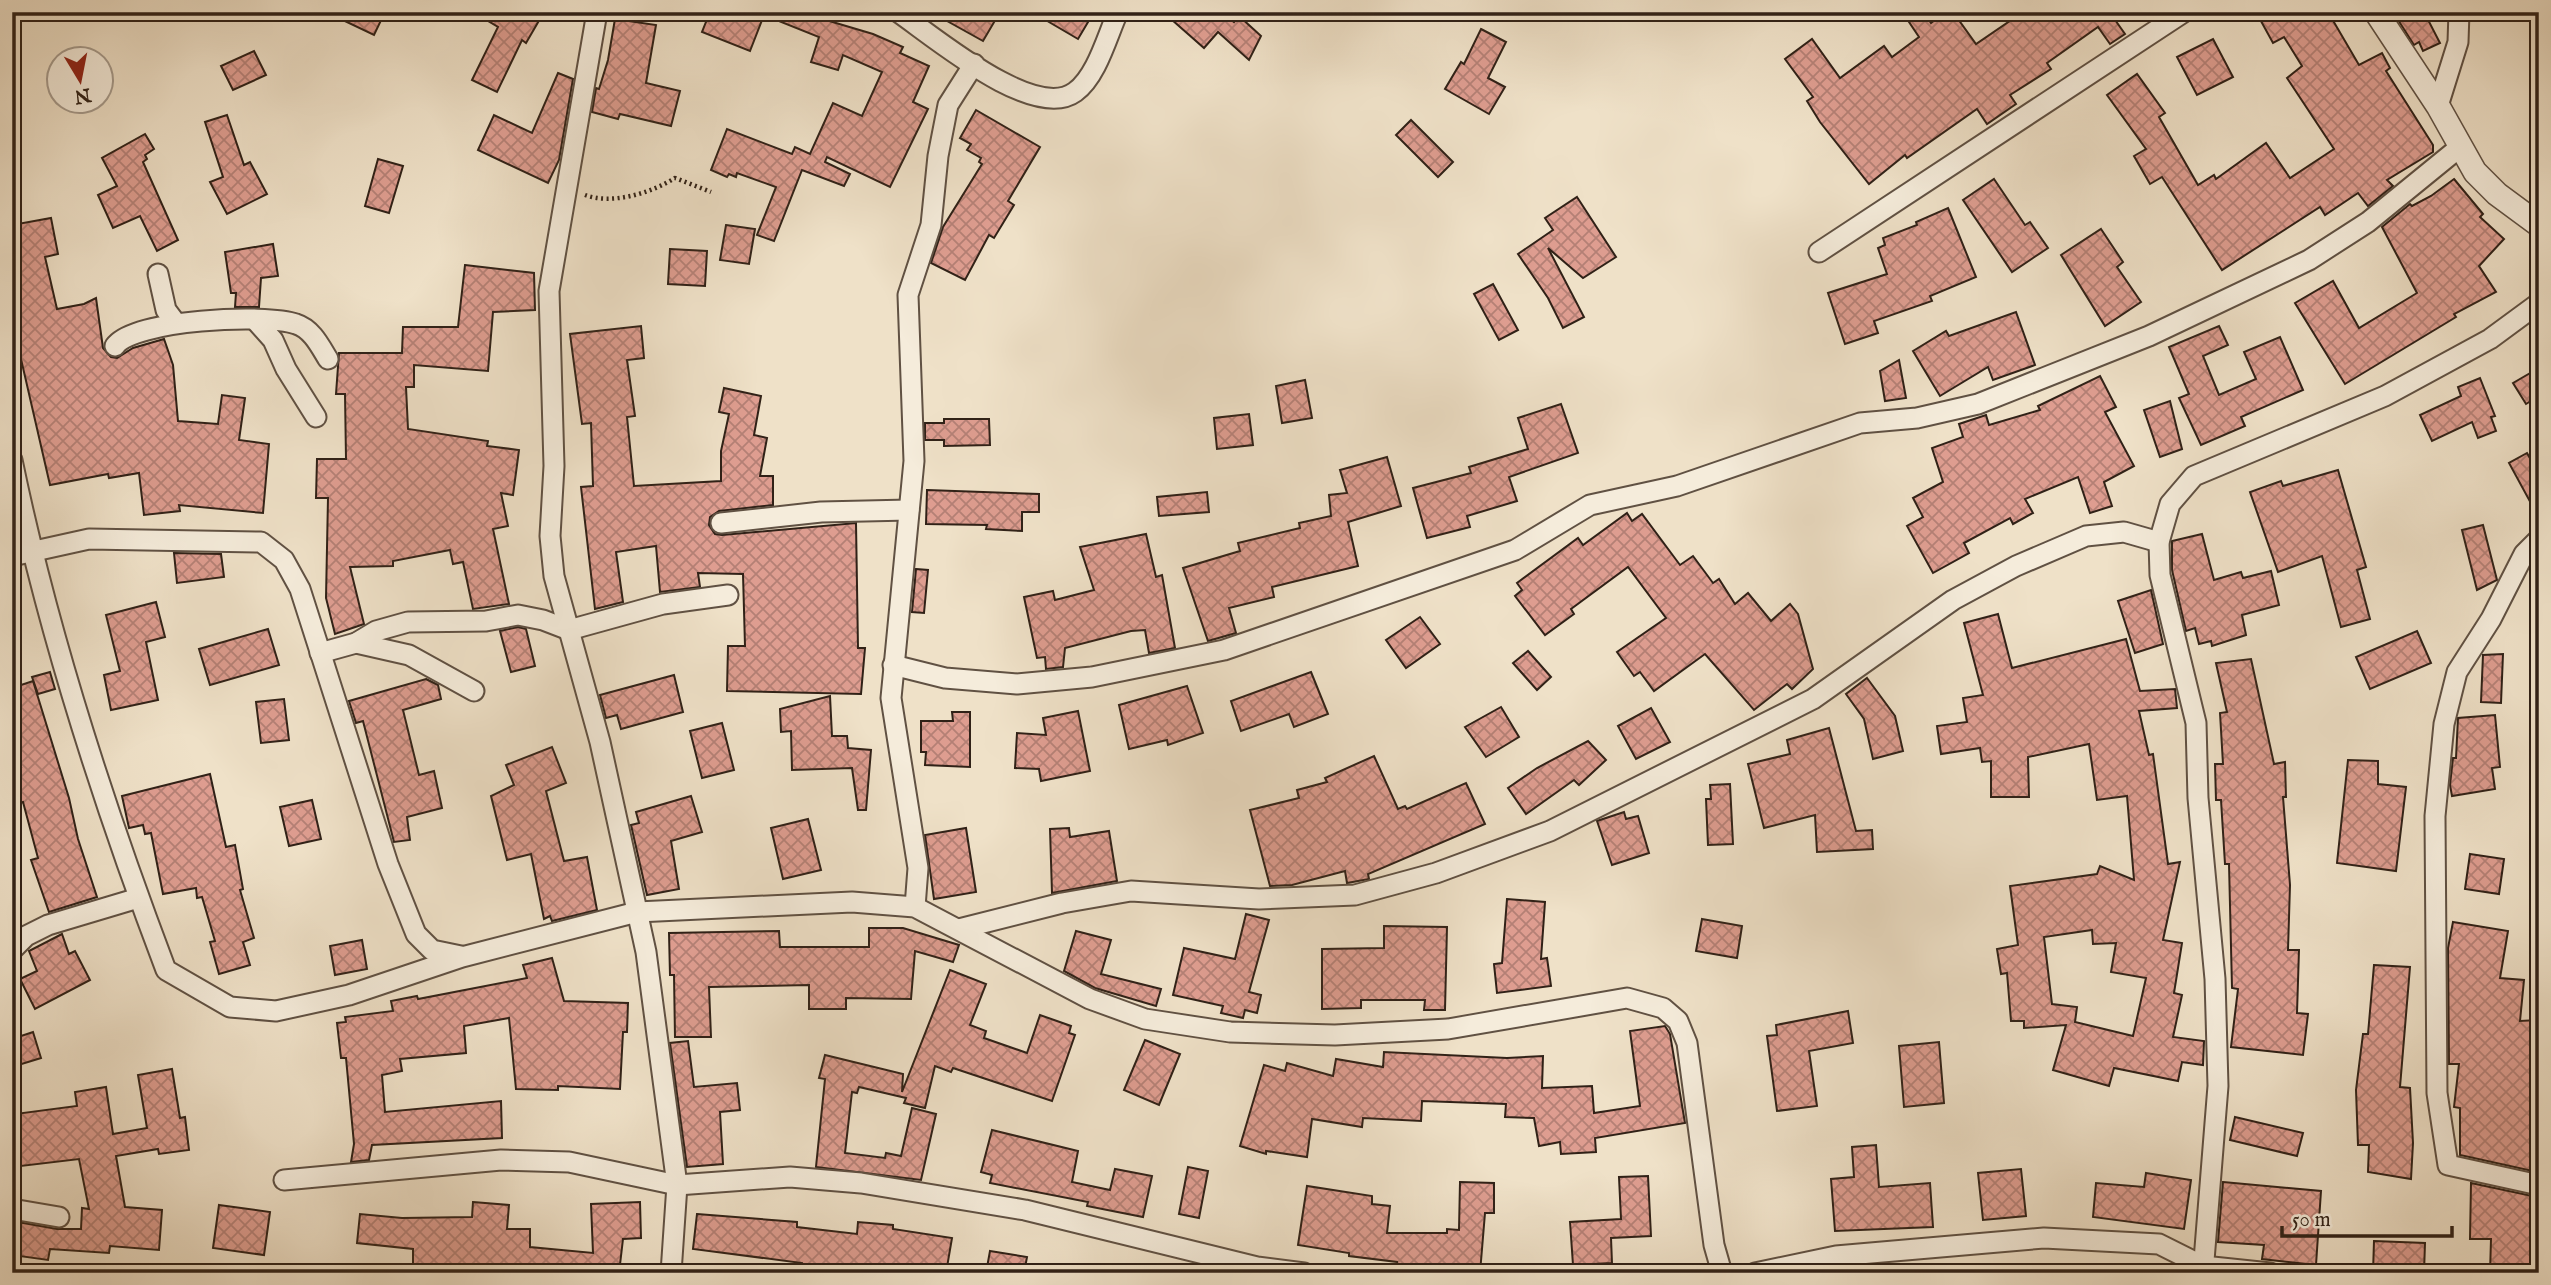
<svg xmlns="http://www.w3.org/2000/svg" width="2551" height="1285" viewBox="0 0 2551 1285" font-family="'IM FELL English',serif">
<defs>
<pattern id="building-cross-hatch" width="8" height="8" patternUnits="userSpaceOnUse" patternTransform="scale(1.75)"><rect width="8" height="8" fill="#de9d90"/><path d="M0 0l8 8M0 8l8-8" fill="none" stroke="#b48075"/></pattern>
</defs>
<rect width="100%" height="100%" fill="#efe1c8"/>
<filter id="stains"><feTurbulence type="fractalNoise" baseFrequency=".00286" numOctaves="4"/><feColorMatrix values="0 0 0 0 .2 0 0 0 0 .09 0 0 0 0 .02 0 0 0 .5 -.17"/></filter>
<radialGradient id="worn" r=".72"><stop offset=".6" stop-color="#630" stop-opacity="0"/><stop offset="1" stop-color="#630" stop-opacity=".3"/></radialGradient>
<g fill="url(#building-cross-hatch)" stroke="#302117" stroke-width="2" fill-rule="evenodd">
<polygon points="326,12 385,12 374,35"/>
<polygon points="473,12 544,12 526,43 522,40 497,92 472,80 498,27"/>
<polygon points="710,12 799,12 873,34 903,47 900,53 929,66 913,102 928,109 890,187 827,157 825,162 850,174 844,186 802,170 774,241 757,235 776,187 737,173 736,177 729,174 727,177 711,170 727,129 792,154 795,147 810,154 833,103 862,116 882,72 843,55 838,70 811,62 819,37 764,15 750,51 702,32"/>
<polygon points="931,12 1000,12 983,41"/>
<polygon points="1032,12 1094,12 1078,39"/>
<polygon points="1163,12 1234,12 1229,18 1234,22 1239,16 1261,36 1249,60 1218,32 1204,48"/>
<polygon points="1924,12 1931,23 1945,12 1953,12 1976,44 2023,12 2120,12 2113,17 2125,34 2110,44 2098,27 2047,63 2051,69 2010,95 2016,104 1987,124 1977,109 1907,158 1905,155 1869,184 1820,122 1807,101 1813,97 1785,59 1812,39 1840,78 1884,46 1892,57 1919,37 1909,22"/>
<polygon points="2256,12 2328,12 2359,65 2382,53 2390,68 2386,71 2433,145 2433,152 2387,180 2393,186 2368,206 2358,193 2325,215 2320,207 2222,270 2162,177 2150,184 2134,156 2146,149 2107,95 2137,74 2165,113 2159,117 2198,185 2214,175 2216,179 2266,143 2290,178 2334,149 2287,78 2302,66 2284,37 2273,43"/>
<polygon points="2393,12 2424,12 2440,43 2423,51 2419,42 2414,45"/>
<polygon points="615,19 656,25 646,83 680,91 671,126 620,114 618,119 592,112 596,88 599,89 608,60"/>
<polygon points="1481,29 1506,42 1488,78 1505,87 1489,114 1445,89 1461,62 1464,64"/>
<polygon points="2213,39 2233,77 2197,95 2177,57"/>
<polygon points="254,51 266,75 233,90 221,66"/>
<polygon points="558,73 573,79 559,160 548,183 478,150 494,115 532,133"/>
<polygon points="976,110 1040,147 1008,201 1014,205 994,238 989,235 965,280 931,263 943,227 982,164 979,162 981,158 967,150 971,144 960,138"/>
<polygon points="227,115 244,165 250,162 267,194 227,214 210,182 223,177 205,122"/>
<polygon points="1411,120 1453,162 1438,177 1396,135"/>
<polygon points="145,134 154,149 145,155 147,159 143,162 178,240 157,251 140,216 113,228 98,195 117,186 102,158"/>
<polygon points="378,159 403,166 389,213 365,206"/>
<polygon points="1994,179 2025,225 2030,222 2048,248 2012,272 1963,200"/>
<polygon points="2454,179 2483,214 2480,217 2504,239 2479,266 2496,292 2454,314 2456,317 2345,384 2295,303 2333,281 2359,328 2417,293 2382,227 2410,204 2412,206 2431,196"/>
<polygon points="1577,197 1616,257 1583,278 1548,248 1584,317 1563,328 1548,298 1518,254 1553,230 1545,218"/>
<polygon points="1948,208 1976,277 1930,296 1932,301 1874,321 1878,333 1845,344 1828,293 1887,274 1878,248 1885,245 1883,238 1917,225 1916,222"/>
<polygon points="51,218 58,254 45,257 57,309 84,304 96,298 103,348 111,357 117,358 133,348 164,339 173,365 178,421 218,424 222,395 245,398 239,440 269,444 263,513 179,505 180,511 144,515 139,473 109,478 108,474 50,485 12,320 12,225"/>
<polygon points="726,225 755,229 749,264 720,260"/>
<polygon points="2101,229 2123,262 2117,267 2141,302 2105,326 2061,255"/>
<polygon points="273,244 278,276 261,278 259,307 235,307 236,293 231,293 225,252"/>
<polygon points="670,249 707,251 705,286 668,284"/>
<polygon points="465,265 534,273 535,310 493,312 488,371 414,365 414,387 406,387 408,429 488,441 487,446 519,450 513,495 501,493 508,526 493,529 509,604 473,609 463,562 453,564 450,550 393,561 393,566 350,567 364,624 335,634 326,598 328,498 316,498 317,459 346,459 345,394 336,394 339,353 402,353 403,327 458,327"/>
<polygon points="1493,284 1518,330 1499,340 1474,294"/>
<polygon points="2016,312 2035,365 1993,380 1988,367 1940,396 1913,351 1946,331 1949,336"/>
<polygon points="641,326 644,358 627,360 635,416 627,417 634,486 721,481 721,451 729,414 719,412 724,388 761,396 754,435 767,438 760,476 773,476 773,505 719,511 710,517 709,525 715,534 722,535 856,523 858,648 865,648 861,694 727,691 728,646 745,646 743,574 698,573 700,587 660,592 656,546 616,552 623,602 595,609 581,487 593,486 591,423 582,424 570,334"/>
<polygon points="2219,326 2228,345 2203,356 2219,395 2256,379 2244,352 2280,337 2303,390 2241,417 2245,426 2201,445 2179,398 2189,394 2169,347"/>
<polygon points="1899,360 1906,398 1885,401 1880,371"/>
<polygon points="2539,368 2539,396 2526,404 2513,383"/>
<polygon points="2100,376 2116,407 2105,412 2134,466 2104,482 2112,506 2090,513 2078,477 2025,499 2033,513 2013,524 2010,518 1964,543 1969,553 1933,573 1907,526 1923,517 1913,498 1943,482 1932,448 1963,437 1959,424 1986,415 1989,425 2040,410 2038,406"/>
<polygon points="2480,378 2495,416 2491,417 2496,431 2478,438 2472,422 2432,441 2420,415 2461,396 2458,387"/>
<polygon points="1305,380 1312,418 1282,423 1276,386"/>
<polygon points="2170,401 2182,449 2160,457 2144,410"/>
<polygon points="1561,404 1578,453 1509,477 1517,501 1467,516 1470,527 1427,538 1413,488 1471,473 1469,467 1528,449 1518,418"/>
<polygon points="1249,414 1253,445 1217,449 1214,418"/>
<polygon points="944,419 989,419 990,445 944,446 944,440 925,440 925,423 944,423"/>
<polygon points="2527,453 2539,474 2539,518 2509,463"/>
<polygon points="1387,457 1401,506 1348,522 1358,566 1272,587 1274,597 1229,608 1236,633 1208,641 1183,568 1240,551 1238,543 1300,528 1299,523 1331,516 1329,495 1347,493 1340,470"/>
<polygon points="2338,470 2366,567 2357,570 2370,619 2341,627 2322,556 2278,572 2250,492 2281,481 2283,486"/>
<polygon points="927,490 1039,494 1039,512 1022,512 1022,531 986,529 987,525 926,524"/>
<polygon points="1207,492 1209,512 1159,516 1157,497"/>
<polygon points="1627,513 1632,521 1642,514 1680,565 1693,556 1713,583 1719,579 1735,604 1748,593 1771,621 1790,604 1798,614 1813,669 1792,689 1787,684 1754,710 1705,654 1654,691 1640,672 1634,676 1617,652 1666,618 1628,567 1571,609 1574,614 1545,635 1515,596 1522,590 1517,583 1578,538 1583,545"/>
<polygon points="2483,525 2497,580 2477,590 2462,530"/>
<polygon points="1146,534 1156,577 1162,575 1175,648 1149,653 1145,630 1131,631 1065,648 1063,667 1046,669 1045,657 1037,658 1024,597 1053,591 1055,600 1094,590 1080,547"/>
<polygon points="2202,534 2214,580 2241,572 2243,578 2271,571 2279,605 2242,615 2246,635 2212,646 2211,641 2199,644 2195,628 2186,631 2172,570 2172,541"/>
<polygon points="174,553 221,554 224,577 177,583"/>
<polygon points="916,569 928,570 924,613 912,612"/>
<polygon points="2151,590 2163,644 2135,653 2118,601"/>
<polygon points="156,602 165,637 146,642 158,700 111,710 104,675 120,671 106,615"/>
<path d="M1998,614L2012,668L2126,639L2140,691L2175,689L2177,708L2139,711L2149,755L2153,754L2168,864L2180,862L2163,940L2182,943L2174,993L2182,995L2173,1037L2204,1041L2203,1065L2182,1062L2178,1081L2114,1068L2109,1086L2053,1070L2066,1025L2024,1028V1021H2011L2007,973L2001,974L1997,949L2018,945L2010,886L2097,874L2100,866L2134,880L2127,796L2097,800L2089,744L2028,757L2029,797H1991V761L1982,762L1980,748L1941,754L1937,726L1967,722L1963,698L1983,695L1964,623ZM2092,930L2093,944L2116,943L2111,972L2146,978L2133,1036L2075,1022L2077,1007L2052,1004L2044,937Z"/>
<polygon points="1420,617 1440,644 1406,668 1386,640"/>
<polygon points="518,627 526,629 535,666 511,672 500,631"/>
<polygon points="268,629 279,665 210,685 199,649"/>
<polygon points="2417,631 2431,663 2370,689 2356,657"/>
<polygon points="1528,651 1551,677 1537,690 1513,663"/>
<polygon points="2503,654 2501,703 2481,702 2483,655"/>
<polygon points="2251,659 2274,764 2285,762 2286,797 2283,797 2290,885 2288,950 2299,950 2297,1013 2308,1014 2303,1055 2231,1047 2238,989 2232,988 2229,864 2225,864 2221,800 2216,800 2215,764 2223,764 2220,713 2227,712 2216,663"/>
<polygon points="50,672 55,689 38,694 32,677"/>
<polygon points="1311,672 1328,714 1294,727 1289,714 1241,731 1231,701"/>
<polygon points="674,675 683,712 621,729 617,715 606,718 600,695"/>
<polygon points="1867,678 1895,716 1903,751 1873,759 1864,719 1846,694"/>
<polygon points="426,679 438,685 441,699 403,710 419,775 434,771 442,808 407,817 410,840 394,842 363,721 356,723 349,701"/>
<polygon points="33,681 69,798 78,839 97,897 49,912 31,860 38,858 23,802 12,805 12,770 21,767 12,739 12,688"/>
<polygon points="1187,686 1203,733 1168,745 1167,740 1129,749 1119,705"/>
<polygon points="830,696 832,736 847,736 848,748 871,750 866,810 858,810 852,768 792,770 791,731 781,732 780,709"/>
<polygon points="284,699 289,740 261,743 256,702"/>
<polygon points="1501,707 1519,737 1486,757 1465,727"/>
<polygon points="1651,708 1670,742 1636,759 1618,726"/>
<polygon points="1078,711 1090,771 1041,781 1039,769 1015,768 1017,733 1046,735 1043,718"/>
<polygon points="952,712 970,712 970,767 925,765 926,752 921,752 921,721 953,721"/>
<polygon points="2495,715 2500,767 2492,768 2495,789 2452,796 2450,785 2453,758 2456,758 2458,718"/>
<polygon points="722,723 734,770 702,778 690,731"/>
<polygon points="1829,728 1856,831 1872,830 1873,849 1817,852 1815,815 1764,828 1748,764 1790,754 1787,740"/>
<polygon points="1588,741 1606,760 1579,785 1574,780 1526,814 1508,788 1537,768"/>
<polygon points="552,747 566,783 546,791 564,861 587,857 597,910 552,921 550,916 544,919 531,854 507,860 491,796 514,785 506,765"/>
<polygon points="1374,756 1398,809 1405,806 1407,809 1466,783 1485,824 1368,874 1369,879 1347,883 1345,871 1292,885 1270,886 1250,810 1299,798 1297,790 1327,782 1325,778"/>
<polygon points="2348,760 2378,761 2378,784 2406,787 2396,871 2337,863"/>
<polygon points="210,774 226,847 235,845 243,889 240,890 254,938 243,942 250,965 219,974 210,942 215,941 202,897 197,898 196,888 163,894 151,833 145,834 143,825 129,828 122,796"/>
<polygon points="1730,784 1733,844 1708,845 1706,799 1711,799 1710,785"/>
<polygon points="691,796 702,832 671,841 679,889 647,895 631,825 639,823 636,812"/>
<polygon points="312,800 321,839 289,846 280,807"/>
<polygon points="1624,812 1626,819 1638,816 1649,853 1612,865 1597,821"/>
<polygon points="808,819 821,870 783,879 771,828"/>
<polygon points="966,828 976,892 934,899 925,835"/>
<polygon points="1069,828 1070,837 1109,831 1117,881 1052,893 1050,829"/>
<polygon points="2470,854 2504,859 2499,894 2465,889"/>
<polygon points="1507,899 1545,902 1541,959 1547,958 1551,986 1497,993 1494,964 1502,963"/>
<polygon points="1246,914 1269,920 1249,992 1261,995 1257,1013 1245,1010 1243,1018 1221,1013 1223,1006 1173,995 1184,948 1235,959"/>
<polygon points="1702,919 1742,926 1737,958 1696,951"/>
<polygon points="2453,922 2508,931 2500,978 2524,980 2520,1021 2538,1020 2537,1172 2460,1155 2460,1108 2454,1107 2459,1064 2449,1064 2448,948"/>
<polygon points="1384,926 1447,927 1445,1010 1424,1010 1425,1000 1361,1000 1361,1008 1322,1009 1322,949 1384,948"/>
<polygon points="869,928 903,928 959,945 953,962 915,951 911,999 846,998 846,1009 809,1009 809,985 709,987 711,1037 675,1037 674,975 670,975 669,933 779,931 780,947 869,947"/>
<polygon points="1076,931 1111,940 1101,974 1161,989 1156,1006 1095,988 1064,971"/>
<polygon points="62,934 69,954 75,951 90,980 35,1009 20,979 37,971 29,951"/>
<polygon points="362,940 367,969 335,975 330,946"/>
<polygon points="552,958 564,1001 628,1003 627,1032 623,1032 620,1089 558,1086 558,1090 516,1089 509,1018 464,1026 466,1053 400,1059 402,1071 382,1075 385,1112 501,1101 502,1138 372,1145 369,1160 351,1162 354,1144 346,1058 341,1058 337,1023 346,1022 345,1017 393,1011 391,1001 417,996 418,999 527,978 523,965"/>
<polygon points="2374,965 2410,967 2400,1087 2410,1088 2413,1143 2411,1179 2368,1172 2369,1145 2358,1145 2356,1090 2363,1034 2368,1034"/>
<polygon points="950,970 986,984 970,1025 986,1031 984,1038 1027,1053 1040,1015 1071,1026 1069,1033 1075,1035 1052,1101 953,1068 951,1072 935,1066 925,1108 904,1103 906,1098 859,1087 857,1093 852,1092 845,1153 885,1158 886,1153 901,1156 912,1108 936,1114 921,1180 816,1167 825,1079 819,1078 825,1055 903,1074 902,1092"/>
<polygon points="1848,1011 1853,1043 1809,1051 1817,1106 1777,1111 1767,1036 1777,1035 1776,1025"/>
<polygon points="1665,1026 1670,1034 1685,1123 1595,1138 1596,1152 1561,1154 1560,1142 1539,1146 1534,1118 1505,1117 1506,1104 1422,1101 1421,1121 1363,1118 1362,1127 1312,1119 1307,1157 1266,1151 1266,1154 1240,1146 1264,1065 1285,1071 1287,1063 1333,1076 1336,1059 1383,1067 1384,1052 1507,1058 1543,1056 1542,1088 1592,1086 1594,1113 1640,1106 1630,1031"/>
<polygon points="33,1032 41,1058 12,1067 12,1039"/>
<polygon points="1145,1040 1180,1054 1159,1105 1124,1090"/>
<polygon points="688,1041 694,1087 737,1083 740,1110 720,1112 723,1164 687,1167 670,1043"/>
<polygon points="1939,1042 1944,1103 1904,1107 1899,1046"/>
<polygon points="172,1069 180,1118 185,1117 189,1150 159,1154 158,1149 116,1156 125,1207 162,1210 159,1250 110,1246 109,1253 50,1249 48,1260 12,1255 12,1221 57,1229 81,1229 82,1208 89,1209 79,1159 21,1166 15,1114 77,1106 75,1092 106,1087 113,1134 147,1128 138,1075"/>
<polygon points="2235,1117 2303,1133 2297,1156 2230,1140"/>
<polygon points="992,1130 1078,1151 1072,1182 1110,1190 1115,1169 1152,1176 1143,1217 1087,1206 1088,1202 990,1183 992,1175 981,1172"/>
<polygon points="1876,1145 1879,1187 1930,1183 1933,1227 1835,1231 1831,1179 1854,1177 1852,1147"/>
<polygon points="1188,1167 1208,1171 1199,1218 1179,1214"/>
<polygon points="2021,1169 2026,1216 1983,1220 1978,1173"/>
<polygon points="2146,1173 2191,1180 2184,1229 2093,1217 2096,1183 2144,1187"/>
<polygon points="1648,1176 1651,1236 1611,1238 1612,1263 1573,1265 1570,1222 1621,1219 1619,1177"/>
<polygon points="1460,1182 1494,1183 1494,1213 1485,1213 1480,1273 1439,1273 1439,1265 1397,1265 1397,1262 1349,1256 1349,1253 1298,1245 1307,1186 1372,1196 1372,1204 1390,1206 1387,1233 1447,1233 1447,1229 1459,1230"/>
<polygon points="2223,1182 2321,1191 2316,1265 2262,1259 2264,1245 2218,1242"/>
<polygon points="2471,1183 2537,1197 2539,1273 2490,1273 2491,1239 2470,1239"/>
<polygon points="473,1202 509,1205 507,1229 530,1229 530,1247 593,1253 591,1204 640,1202 641,1238 623,1239 619,1273 413,1273 413,1249 357,1243 360,1214 402,1218 472,1217"/>
<polygon points="219,1205 270,1212 264,1255 213,1248"/>
<polygon points="697,1214 797,1222 797,1227 857,1234 858,1222 893,1225 893,1229 952,1238 946,1273 801,1273 802,1263 693,1249"/>
<polygon points="2374,1241 2425,1243 2424,1273 2373,1273"/>
<polygon points="990,1251 1027,1257 1024,1273 986,1273"/>
</g>
<g fill="none" stroke-linecap="round" stroke-linejoin="round">
<defs>
<g id="minor">
<polyline points="597,12 549,291 554,466 550,536 554,576 600,742 646,952 677,1185 671,1273"/>
<path d="M898,12C933,36 1034,122 1075,92C1097,76 1107,36 1118,12"/>
<polyline points="2438,106 2458,42 2459,12"/>
<polyline points="1819,252 2184,12"/>
<polyline points="158,274 166,310 175,322"/>
<polyline points="256,321 273,340 286,369 316,417"/>
<path d="M115,346C133,320 266,313 296,324C312,329 320,346 328,359"/>
<path d="M12,460C48,634 103,804 166,970L230,1007L276,1011L349,995L462,957L637,912L852,902L915,907L1090,999L1145,1019L1230,1032L1335,1035L1448,1029L1627,998L1663,1008L1678,1021L1687,1043L1714,1245L1722,1273"/>
<polyline points="721,523 821,512 909,510"/>
<polyline points="2539,539 2524,554 2491,619 2457,672 2444,724 2435,816 2437,1093 2448,1165 2539,1185"/>
<polyline points="12,556 89,539 261,542 284,560 300,589 388,864 416,934 432,950 461,956"/>
<polyline points="356,643 409,655 474,691"/>
<polyline points="320,653 356,643 376,631 408,622 486,621 518,615 543,620 569,630 663,604 728,595"/>
<polyline points="893,665 945,678 1017,684 1092,677 1224,650 1515,550 1590,505 1677,486 1860,423 1917,418 1978,404 2149,336 2309,260 2368,222 2460,147"/>
<polyline points="915,907 918,868 891,698 914,461 908,295 931,225 938,156 948,105 974,64"/>
<polyline points="959,929 1062,903 1131,891 1259,899 1355,895 1436,873 1550,831 1813,699 1953,600 2016,566 2086,536 2124,532 2159,542"/>
<polyline points="12,950 26,936 48,925 135,899"/>
<polyline points="284,1180 501,1160 569,1162 677,1185 790,1177 861,1183 1025,1210 1257,1267 1304,1273"/>
<polyline points="12,1209 59,1217"/>
<polyline points="1755,1273 1836,1256 2044,1238 2159,1244 2203,1266 2270,1273"/>
<polyline points="2203,1273 2218,1086 2215,979 2198,798 2196,723 2160,575 2159,542 2170,504 2194,476 2385,396 2490,339 2539,303"/>
</g>
<polyline id="tertiary" points="2376,12 2438,106 2475,172 2497,194 2539,225"/>
</defs>
<use href="#minor" stroke="#605143" stroke-width="23"/>
<use href="#tertiary" stroke="#605143" stroke-width="26"/>
<path stroke="#302117" stroke-width="4.5" stroke-dasharray="2 3.5" stroke-linecap="butt" d="M585,195C612,205 651,193 675,178L711,192"/>
<use href="#minor" stroke="#f5ecdb" stroke-width="19"/>
<use href="#tertiary" stroke="#f5ecdb" stroke-width="23"/>
</g>
<rect width="2551" height="1285" fill="none" stroke="#efe1c8" stroke-width="42"/>
<rect x="14" y="14" width="2523" height="1257" fill="none" stroke="#302117" stroke-width="3.5"/>
<rect x="21" y="21" width="2509" height="1243" fill="none" stroke="#302117" stroke-width="2"/>
<g transform="translate(80 80) rotate(170)"><circle r="33" fill="#f5ecdb" stroke="#a69b8d" stroke-width="2"/>
<path d="M0-5L12 26L0 18L-12 26Z" fill="#8f2418"/>
<text y="-10" font-size="19" font-weight="bold" text-anchor="middle" fill="#302117">N</text>
</g>
<path d="M2282 1226v10h170v-10" fill="none" stroke="#302117" stroke-width="3.5"/>
<text x="2292" y="1226" font-size="21" fill="#302117" stroke="#f5ecdb" stroke-width="5" paint-order="stroke">50 m</text>
<rect width="100%" height="100%" filter="url(#stains)"/>
<rect width="100%" height="100%" fill="url(#worn)"/>
</svg>
